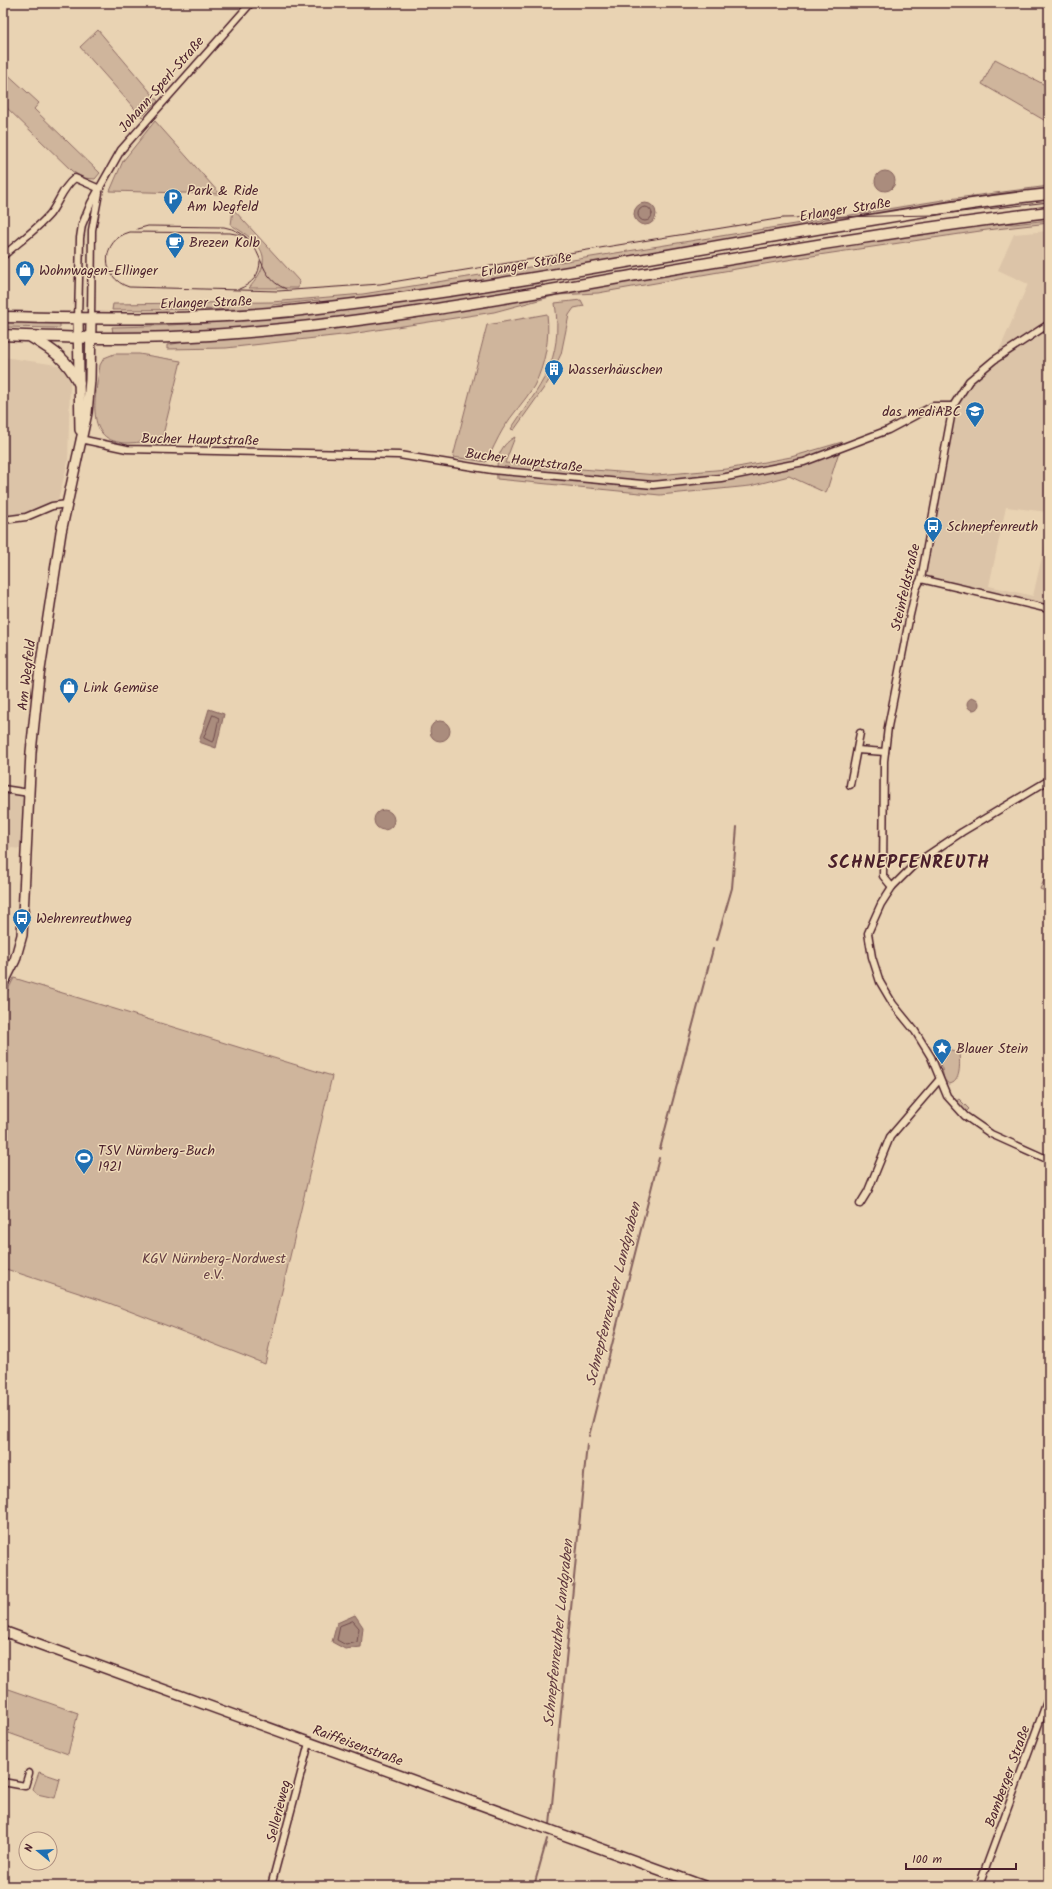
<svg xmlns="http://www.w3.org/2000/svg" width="1052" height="1889" viewBox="0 0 1052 1889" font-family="Kalam,sans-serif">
<rect width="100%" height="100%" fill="#e9d3b3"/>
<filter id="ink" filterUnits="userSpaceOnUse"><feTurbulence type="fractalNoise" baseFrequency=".025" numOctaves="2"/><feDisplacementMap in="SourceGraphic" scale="8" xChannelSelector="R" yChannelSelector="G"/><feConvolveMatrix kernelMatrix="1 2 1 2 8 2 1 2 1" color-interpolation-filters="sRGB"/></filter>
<g filter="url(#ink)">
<g fill="#dcc4a8">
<polygon points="1049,231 1049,518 1047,512 1006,507 989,586 1033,596 1049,526 1049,609 996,598 925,575 957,403 967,384 996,358 1028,284 998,270 1014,234"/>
<polygon points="3,357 57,365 65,371 70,382 68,462 57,504 26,517 3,520"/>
<polygon points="3,792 26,797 21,849 3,847"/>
</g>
<g fill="#cfb59c" stroke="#8c6a64">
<polygon points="98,30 158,101 142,117 80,47"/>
<polygon points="995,59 1049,87 1049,123 982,84"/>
<polygon points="3,70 39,103 34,109 100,173 95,179 83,178 72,171 3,104"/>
<polygon points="155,121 220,194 110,191 123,161"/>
<polygon points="1049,186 1049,192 948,204 699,244 457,286 322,304 319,300 272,305 269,309 112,310 113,304 272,302 363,294 949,199"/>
<path d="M233,209L299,281L298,288H249C277,257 260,242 231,225Z"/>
<polygon points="1049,220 1049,223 987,230 805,257 598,293 557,295 494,312 351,334 226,348 167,349 167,345 190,341 701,268 890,238 1001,223 1014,224"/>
<path d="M542,280L543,288C480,297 418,308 355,317C275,328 193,333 113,333L112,327C257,325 399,300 542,280Z"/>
<path d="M581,300L584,306L574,308L569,315L561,354L548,382L514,430L511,429C540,385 564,362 555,303Z"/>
<path d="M547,314C550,338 545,365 534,386C525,401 512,414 503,429C497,439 492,451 486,462L453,457L487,325Z"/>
<polygon points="3,321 60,323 60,328 3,327"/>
<path d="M114,354H139L181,361L162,439C151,440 139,443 128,443C82,443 96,394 100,365L104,358Z"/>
<path d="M515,437L505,463L657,475L727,469L791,457L842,442L826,493L789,476L750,486L660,495L497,479C496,462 498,446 515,437Z"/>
<polygon points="1049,869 1049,893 1040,889"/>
<polygon points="14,978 332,1076 265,1364 109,1303 3,1268 3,1000"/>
<path d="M939,1046L959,1054C960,1063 961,1083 949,1084L944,1080L942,1069L934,1050Z"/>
<polygon points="959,1099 969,1109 966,1112 955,1102"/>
<polygon points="3,1687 78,1713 68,1754 3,1731"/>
<polygon points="39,1772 60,1779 55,1798 37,1794 33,1789"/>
</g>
<g fill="#aa8c7d" stroke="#84605c">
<circle cx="885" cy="181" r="10"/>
<circle cx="645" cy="214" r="11"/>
<circle cx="973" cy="704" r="6"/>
<polygon points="209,709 224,714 216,748 199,742"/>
<circle cx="440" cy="731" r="10"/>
<circle cx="384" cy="820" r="10"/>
<polygon points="355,1615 363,1627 361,1647 345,1649 332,1642 337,1623"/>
</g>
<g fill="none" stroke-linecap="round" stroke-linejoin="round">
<g stroke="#704b4c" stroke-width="1">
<circle cx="645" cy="214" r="7"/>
<polygon points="213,715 219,718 214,741 212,742 204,738"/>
<polygon points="353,1621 359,1628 357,1642 346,1645 337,1640 340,1626"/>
</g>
<g stroke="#84605c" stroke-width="2">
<polyline points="717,940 732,888 737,827"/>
<polyline points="660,1149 713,949"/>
<polyline points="589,1436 659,1158"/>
<polyline points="550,1825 587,1444"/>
<polyline points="534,1886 547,1839"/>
</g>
<defs>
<g id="street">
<path d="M3,256C19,242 36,230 50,214C59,202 63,187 75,178L100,189"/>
<polyline points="78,319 80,238 82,225 91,203 121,150 251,3"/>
<polyline points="91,319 92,230 99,193"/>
<polyline points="80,439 127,449 399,455 492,470 653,485 721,478 804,462 888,430 933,406 953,406"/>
<polyline points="3,520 26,517 52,506 67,504"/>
<polyline points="921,579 1049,609"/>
<polyline points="857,750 885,752"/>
<polyline points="1049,780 962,832 916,863 892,887 881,904 868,933 872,957 880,982 893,1004 915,1031 931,1057 947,1096 965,1116 991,1134 1049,1160"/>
<polyline points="850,785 860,733"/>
<polyline points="3,789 29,793"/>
<polyline points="892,887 883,876 884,761 888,727 910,615 916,589 921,579 953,406 969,381 994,360 1049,324"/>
<polyline points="860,1204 868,1191 890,1137 939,1080"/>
<polyline points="3,1782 25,1786 29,1773"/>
<polyline points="271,1886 309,1743"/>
<polyline points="979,1886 1049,1696"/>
</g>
<g id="secondary">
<polyline points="78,319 80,430"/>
<polyline points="3,984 15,960 22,935 31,752 39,676 61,532 87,413 90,380 91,319"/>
<polyline points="3,1631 704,1886"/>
</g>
<g id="primary">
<path d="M3,317C105,319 208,321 310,309C498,289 684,250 871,220C930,210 989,200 1049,194"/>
<path d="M3,335C72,338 141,340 210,335C347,326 484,302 619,278C762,254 905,229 1049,212"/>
<path d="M31,337C54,351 66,358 79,383"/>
</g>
</defs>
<use href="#street" stroke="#4a1f2b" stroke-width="9"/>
<use href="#secondary" stroke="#4a1f2b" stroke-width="12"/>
<use href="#primary" stroke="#4a1f2b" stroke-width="13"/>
<use href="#street" stroke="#f0dbb9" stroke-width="6"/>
<use href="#secondary" stroke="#f0dbb9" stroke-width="9"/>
<use href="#primary" stroke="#f0dbb9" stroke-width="10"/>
<g stroke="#4a1f2b" stroke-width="1">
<path d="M137,229L148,226L224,227C269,236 251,275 286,289"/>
<path d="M248,239L241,235L230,233L130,232C100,240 100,278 129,287L278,291L380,284L783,218L934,215L1049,202"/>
<path d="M239,289C252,284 260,275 260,261"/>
</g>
</g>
</g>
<defs>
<symbol id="parking-pin" viewBox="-11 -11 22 30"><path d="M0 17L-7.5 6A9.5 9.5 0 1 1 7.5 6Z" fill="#1f6fb2" stroke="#f0dbb9"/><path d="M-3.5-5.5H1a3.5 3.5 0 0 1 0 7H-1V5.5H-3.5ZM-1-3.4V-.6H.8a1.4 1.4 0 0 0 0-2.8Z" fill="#fff"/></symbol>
<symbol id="cafe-pin" viewBox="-11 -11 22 30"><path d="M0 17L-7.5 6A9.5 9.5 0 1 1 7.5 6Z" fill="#1f6fb2" stroke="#f0dbb9"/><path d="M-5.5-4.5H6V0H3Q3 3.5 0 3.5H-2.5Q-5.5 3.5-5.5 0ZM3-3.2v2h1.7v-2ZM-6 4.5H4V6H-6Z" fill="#fff"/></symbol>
<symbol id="shop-pin" viewBox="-11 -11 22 30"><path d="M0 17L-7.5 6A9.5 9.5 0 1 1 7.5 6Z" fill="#1f6fb2" stroke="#f0dbb9"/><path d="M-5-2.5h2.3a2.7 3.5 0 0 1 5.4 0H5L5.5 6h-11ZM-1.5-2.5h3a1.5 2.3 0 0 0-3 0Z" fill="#fff"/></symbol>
<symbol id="building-pin" viewBox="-11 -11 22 30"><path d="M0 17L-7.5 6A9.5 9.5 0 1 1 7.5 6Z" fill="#1f6fb2" stroke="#f0dbb9"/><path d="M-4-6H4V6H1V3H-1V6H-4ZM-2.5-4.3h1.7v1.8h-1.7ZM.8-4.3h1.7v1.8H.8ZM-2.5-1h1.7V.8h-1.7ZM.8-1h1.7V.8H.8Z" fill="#fff"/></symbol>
<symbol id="university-pin" viewBox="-11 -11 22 30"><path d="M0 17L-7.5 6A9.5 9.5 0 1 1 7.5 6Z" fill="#1f6fb2" stroke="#f0dbb9"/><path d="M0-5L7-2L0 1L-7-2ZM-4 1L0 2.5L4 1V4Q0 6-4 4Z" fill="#fff"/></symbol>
<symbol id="bus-pin" viewBox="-11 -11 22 30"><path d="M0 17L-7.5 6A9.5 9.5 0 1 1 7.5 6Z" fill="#1f6fb2" stroke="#f0dbb9"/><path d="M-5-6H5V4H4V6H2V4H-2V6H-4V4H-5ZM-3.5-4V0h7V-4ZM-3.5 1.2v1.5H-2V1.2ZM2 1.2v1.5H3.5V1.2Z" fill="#fff"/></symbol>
<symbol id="sight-pin" viewBox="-11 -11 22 30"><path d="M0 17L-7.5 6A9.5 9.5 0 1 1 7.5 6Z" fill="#1f6fb2" stroke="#f0dbb9"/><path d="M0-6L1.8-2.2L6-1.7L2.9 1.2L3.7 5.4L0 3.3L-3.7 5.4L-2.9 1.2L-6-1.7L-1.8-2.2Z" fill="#fff"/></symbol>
<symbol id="stadium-pin" viewBox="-11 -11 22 30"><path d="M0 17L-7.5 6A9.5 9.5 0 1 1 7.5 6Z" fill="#1f6fb2" stroke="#f0dbb9"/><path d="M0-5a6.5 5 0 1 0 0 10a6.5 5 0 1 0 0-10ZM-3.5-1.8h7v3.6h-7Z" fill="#fff"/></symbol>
</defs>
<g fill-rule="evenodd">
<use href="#parking-pin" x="162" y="187" width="22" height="30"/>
<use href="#cafe-pin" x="164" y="231" width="22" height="30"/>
<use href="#shop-pin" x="14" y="259" width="22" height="30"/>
<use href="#building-pin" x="543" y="358" width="22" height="30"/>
<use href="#university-pin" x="964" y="400" width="22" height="30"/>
<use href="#bus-pin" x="922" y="515" width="22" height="30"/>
<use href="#shop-pin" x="58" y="676" width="22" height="30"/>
<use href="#bus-pin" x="11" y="907" width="22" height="30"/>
<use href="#sight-pin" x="931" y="1037" width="22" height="30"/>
<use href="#stadium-pin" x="73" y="1147" width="22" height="30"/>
</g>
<g text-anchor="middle" stroke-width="3" stroke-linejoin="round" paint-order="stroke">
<g font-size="14" fill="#4a1f2b" stroke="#f0dbb9">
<text transform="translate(161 84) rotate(-49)" y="5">Johann-Sperl-Straße</text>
<text transform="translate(845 209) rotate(-9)" y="5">Erlanger Straße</text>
<text transform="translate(526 264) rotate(-10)" y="5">Erlanger Straße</text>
<text transform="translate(206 302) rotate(-2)" y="5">Erlanger Straße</text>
<text transform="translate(200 439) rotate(1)" y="5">Bucher Hauptstraße</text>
<text transform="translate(524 460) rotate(7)" y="5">Bucher Hauptstraße</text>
<text transform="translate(905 587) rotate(-77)" y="5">Steinfeldstraße</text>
<text transform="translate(26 675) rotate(-83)" y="5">Am Wegfeld</text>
<text transform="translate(358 1745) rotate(20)" y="5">Raiffeisenstraße</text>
<text transform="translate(1007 1776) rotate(-70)" y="5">Bamberger Straße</text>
<text transform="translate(278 1811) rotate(-76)" y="5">Sellerieweg</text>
</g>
<g font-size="14" fill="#4a1f2b" stroke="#f0dbb9" text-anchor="start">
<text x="187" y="195">Park &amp; Ride<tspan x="187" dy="16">Am Wegfeld</tspan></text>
<text x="189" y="247">Brezen Kolb</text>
<text x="39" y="275">Wohnwagen-Ellinger</text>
<text x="568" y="374">Wasserhäuschen</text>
<text x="961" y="416" text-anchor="end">das mediABC</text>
<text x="947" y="531">Schnepfenreuth</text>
<text x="83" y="692">Link Gemüse</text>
<text x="36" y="923">Wehrenreuthweg</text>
<text x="956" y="1053">Blauer Stein</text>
<text x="98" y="1155">TSV Nürnberg-Buch<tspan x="98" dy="16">1921</tspan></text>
</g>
<g font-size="14" fill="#653d42" stroke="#f0dbb9">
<text x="214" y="1263">KGV Nürnberg-Nordwest<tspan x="214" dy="16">e.V.</tspan></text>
</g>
<g font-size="15" font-style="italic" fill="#623a40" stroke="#f0dbb9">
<text transform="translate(613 1294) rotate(-76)" y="5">Schnepfenreuther Landgraben</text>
<text transform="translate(558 1633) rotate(-84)" y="5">Schnepfenreuther Landgraben</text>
</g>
<g font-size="18" font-weight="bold" letter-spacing="1" fill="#4a1f2b" stroke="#f0dbb9">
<text x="909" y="868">SCHNEPFENREUTH</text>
</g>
</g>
<rect width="1052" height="1889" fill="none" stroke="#f0dbb9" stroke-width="16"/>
<rect x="8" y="8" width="1036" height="1873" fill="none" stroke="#4a1f2b" stroke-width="1.5" filter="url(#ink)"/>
<g transform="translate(38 1851) rotate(288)"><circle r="19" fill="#f0dbb9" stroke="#ae9080"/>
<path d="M0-3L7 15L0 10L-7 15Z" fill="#1f6fb2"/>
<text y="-6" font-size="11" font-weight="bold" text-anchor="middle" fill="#4a1f2b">N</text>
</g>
<path d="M906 1863v6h110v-6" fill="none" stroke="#4a1f2b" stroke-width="2"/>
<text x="912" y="1863" font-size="12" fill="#4a1f2b" stroke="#f0dbb9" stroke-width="3" paint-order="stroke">100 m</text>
</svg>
